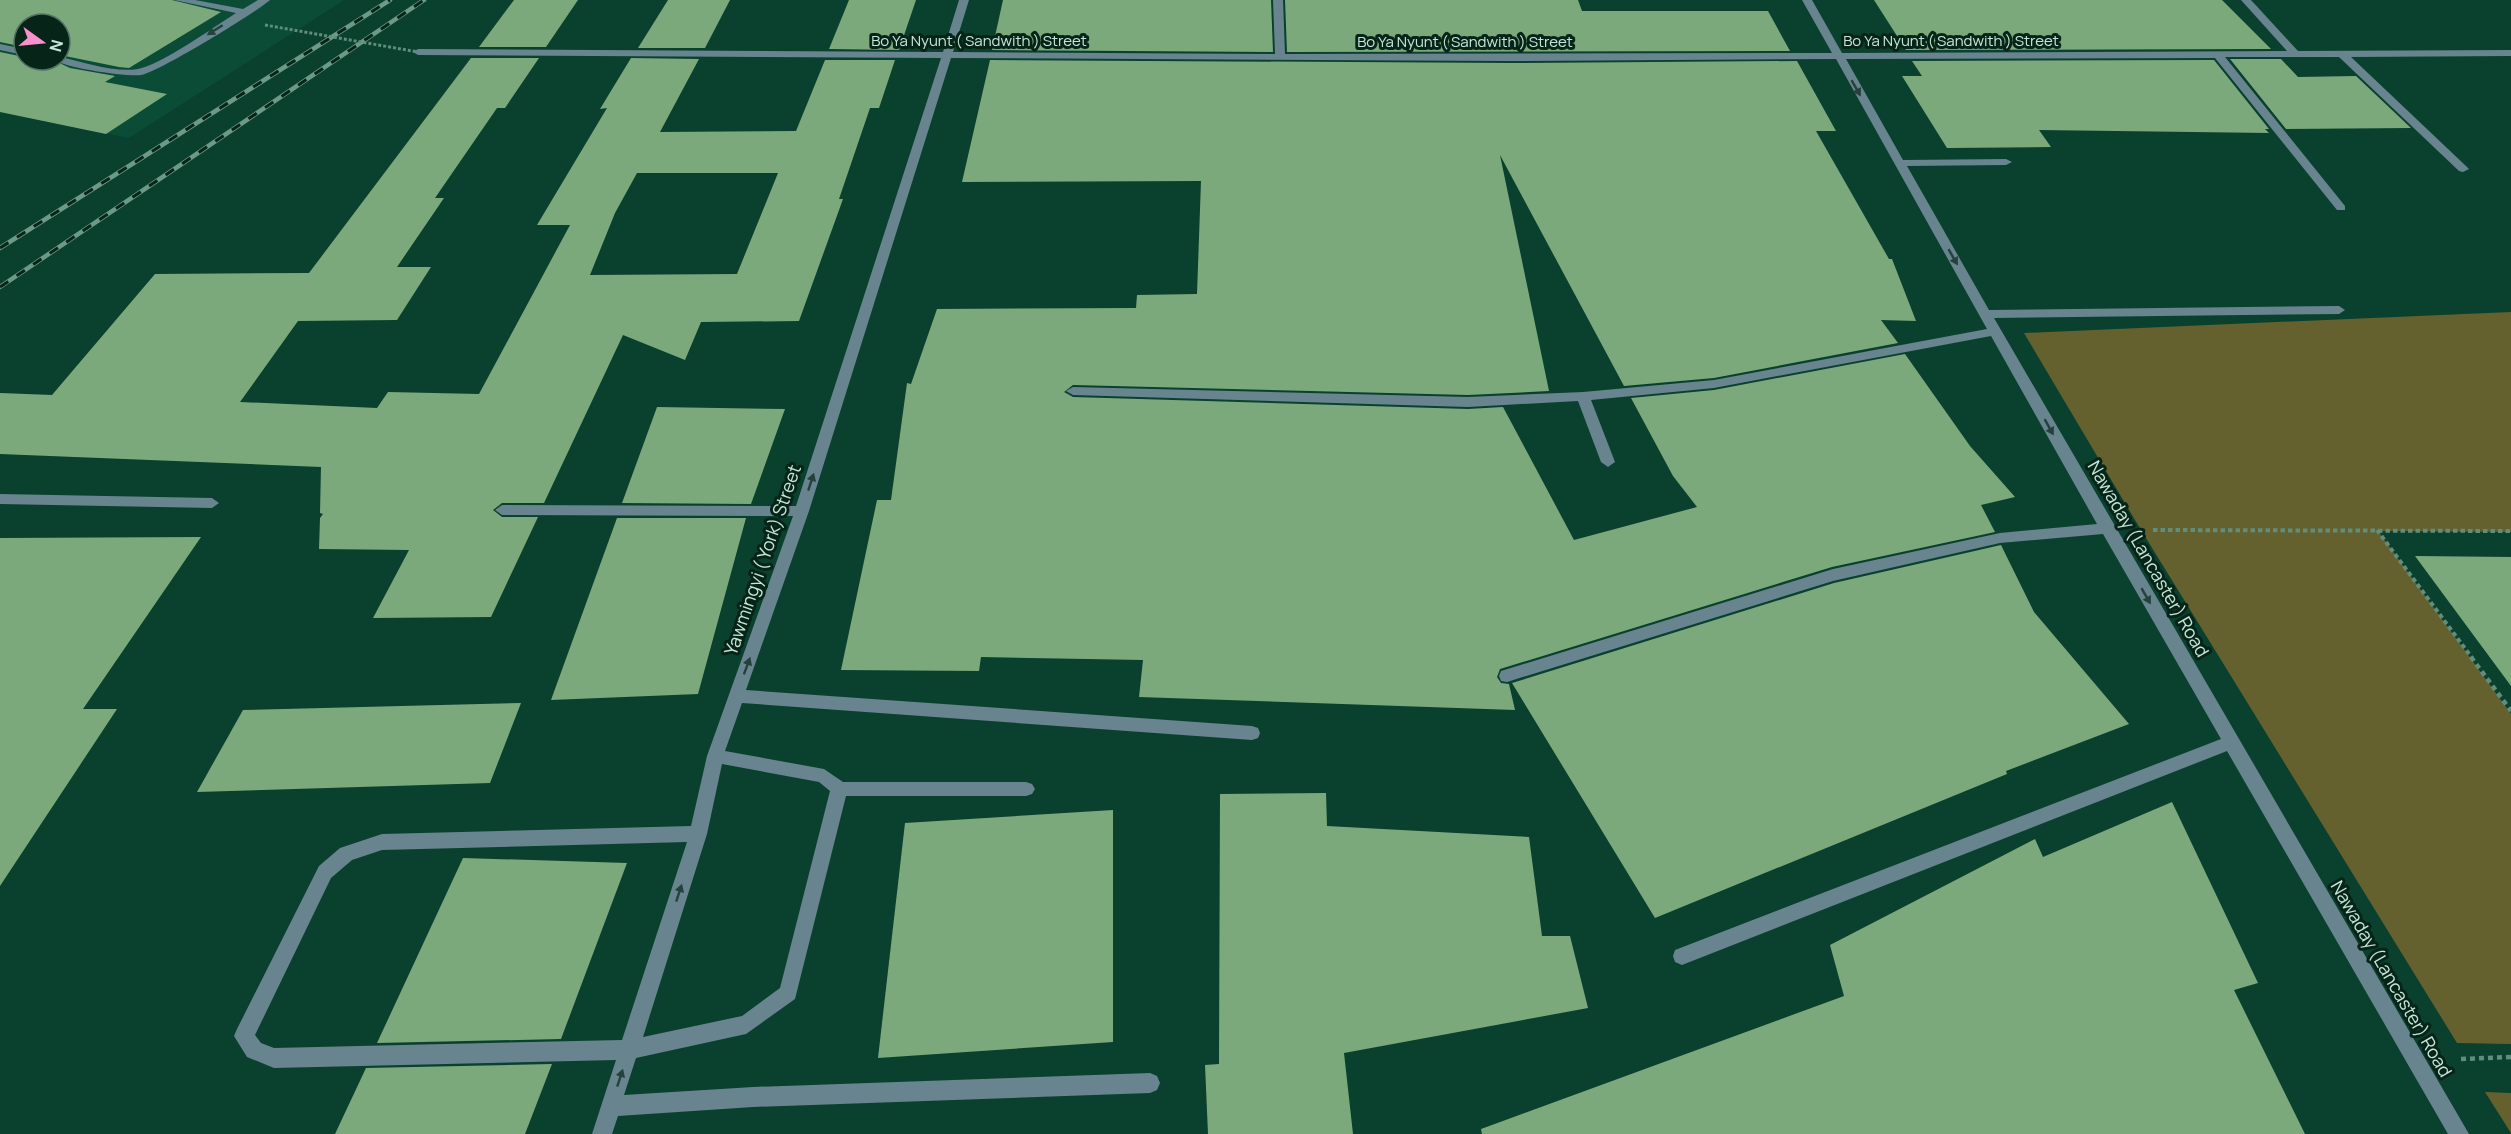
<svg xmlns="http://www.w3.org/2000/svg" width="2511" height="1134" viewBox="0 0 2511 1134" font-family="Manrope,sans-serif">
<rect width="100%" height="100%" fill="#0a412e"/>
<path fill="#0b4c36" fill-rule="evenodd" d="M0,0H344L129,138L0,112ZM24,24H60V60H24Z"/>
<g fill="#65612f">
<polygon points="2511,312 2511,532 2378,531 2511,714 2511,1044 2457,1043 2141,530 2024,333"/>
<polygon points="2485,1092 2511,1093 2511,1133"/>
</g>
<g fill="#7ca97c" fill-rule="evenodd">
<polygon points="0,0 172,0 221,12 129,68 119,67 60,55 60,24 24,24 24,47 0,42"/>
<polygon points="514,0 578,0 546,47 479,47"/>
<polygon points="668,0 730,0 705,48 638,48"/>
<polygon points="849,0 916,0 899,50 829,49"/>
<polygon points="1003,0 1271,0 1273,52 992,50"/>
<polygon points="1285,0 1578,0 1582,11 1768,11 1790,51 1287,52"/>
<polygon points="1874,0 2222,0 2271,49 1906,50"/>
<polygon points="0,52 24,57 24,60 53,60 70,68 115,76 105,82 167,94 106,134 0,112"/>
<path d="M471,58H539L505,108H497L435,198H444L397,267H431L397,320L298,321L240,402L377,408L388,392L479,394L570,225H537L607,108L600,109L631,58L699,59L660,132L796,131L825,60H895L879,108H870L839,199H843L799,321L701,322L685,360L623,335L544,503H502L493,510L502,517H538L491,617L373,618L409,550L319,549L320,518L323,514L320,513L321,467L0,454V393L52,395L155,274L309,273ZM637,173H778L737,274L590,275L615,213Z"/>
<polygon points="2230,59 2281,59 2298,77 2356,76 2411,128 2286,129"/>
<polygon points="990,60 1508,63 1797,61 1836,131 1816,131 1889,259 1892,259 1916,321 1881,320 1898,343 1714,378 1624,386 1500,155 1549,391 1468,395 1073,385 1064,392 1073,397 1468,409 1503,407 1574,540 1697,507 1673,476 1631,398 1714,390 1905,354 1970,446 2015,497 1981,505 1995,532 1832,567 1500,669 1497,677 1501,683 1509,684 1515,710 1139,697 1143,660 981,657 979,671 841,670 877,500 891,500 907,383 911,384 937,309 1136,308 1137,295 1197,294 1201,181 962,182"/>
<polygon points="2214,60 2269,129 2265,129 2269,133 2039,130 2051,147 1947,148 1902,76 1922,76 1912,61"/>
<polygon points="657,407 785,409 751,504 622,503"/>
<polygon points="617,518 746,518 698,694 551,700"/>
<polygon points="201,537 83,709 117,709 0,886 0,538"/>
<polygon points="2001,545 2034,612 2129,724 2006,771 2007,774 1655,918 1512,683 1834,583"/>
<polygon points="2415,556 2511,557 2511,686"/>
<polygon points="521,703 490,783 197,792 243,710"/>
<polygon points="1326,793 1327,826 1529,837 1542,936 1570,936 1588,1008 1344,1053 1353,1134 1208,1134 1205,1065 1219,1064 1220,794"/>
<polygon points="2172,802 2258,983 2234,990 2305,1134 1482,1134 1481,1129 1844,996 1830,945 2035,839 2043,857"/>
<polygon points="1113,810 1113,1042 878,1058 905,823"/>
<polygon points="463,858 627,863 561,1039 377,1043"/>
<polygon points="552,1064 525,1134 335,1134 366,1068"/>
</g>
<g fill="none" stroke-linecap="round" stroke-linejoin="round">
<g stroke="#608d7c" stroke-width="4" stroke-dasharray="4.5 3" stroke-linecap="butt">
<polyline points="2153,530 2511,531"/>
<polyline points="2377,530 2472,658"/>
</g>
<g stroke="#608d7c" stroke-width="4.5" stroke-dasharray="5 4" stroke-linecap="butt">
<polyline points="2471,657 2511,711"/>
<polyline points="2461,1059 2511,1057"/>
</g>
<g fill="#68848f" fill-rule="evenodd">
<path d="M174,0H195L243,9L258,0H270C257,12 157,73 141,75C127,77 65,68 55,60H60V57C84,62 114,73 138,69C161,65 214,27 236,13Z"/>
<path d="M959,0H969L953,52L1275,54L1273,0H1283L1285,54L1832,53L1802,0H1812L1842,53L2287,51L2241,0H2251L2298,51L2511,50V56L2351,57L2467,167L2469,169L2463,172L2459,171L2339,57H2225L2345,206V210H2337L2215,58L1846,59L1903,160L2006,159L2012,162L2006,165L1907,166L1989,310L2339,306L2345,310L2339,314L1994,318L2469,1134H2448L2227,751L1682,965L1675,962L1673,956L1675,950L2221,739L2103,534L2000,543L1833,581L1507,682L1501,681L1499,676L1501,671L1833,569L2000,533L2097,524L1991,336L1714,388L1591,400L1615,462L1608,467L1601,462L1578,401L1468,407L1073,395L1066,391L1073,387L1468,397L1583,392L1714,380L1987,329L1836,59L1508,61L951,58L809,511L746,690L1252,726L1258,728L1260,733L1258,738L1252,740L742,703L725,751L824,769L843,782H1026L1032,784L1035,789L1032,794L1026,796H846L795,999L746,1034L636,1058L624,1095L753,1087L1150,1073L1157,1076L1160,1083L1157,1090L1150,1093L753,1107L618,1116L612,1134H592L616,1060L274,1068L247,1057L234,1036L237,1029L319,866L340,848L382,834L691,826L707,756L793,516L502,515L495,510L502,505L796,506L941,58L418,55L413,52L418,49L943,52ZM722,764L819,782L830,791L780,988L742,1016L643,1037L707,834ZM687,842L622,1040L274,1048L261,1043L255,1035L331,878L352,860L382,850Z"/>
<polygon points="0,44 24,49 24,55 0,50"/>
<polygon points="0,494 212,498 219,503 212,508 0,504"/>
</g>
<defs>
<g id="rail">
<polyline points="0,248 390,0"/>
<polyline points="0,287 424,0"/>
</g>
</defs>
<use href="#rail" stroke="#6d9987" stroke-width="4.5"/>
<use href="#rail" stroke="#072419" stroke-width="3" stroke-dasharray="10" stroke-linecap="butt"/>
<polyline stroke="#608d7c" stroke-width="3" stroke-dasharray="3 2" stroke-linecap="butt" points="265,25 418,52"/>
</g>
<defs><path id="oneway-solid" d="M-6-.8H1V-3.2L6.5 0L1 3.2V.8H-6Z" transform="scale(1.5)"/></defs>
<g fill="#24413c">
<use href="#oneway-solid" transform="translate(215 30) rotate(148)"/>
<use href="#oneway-solid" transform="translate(1856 88) rotate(60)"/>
<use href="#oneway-solid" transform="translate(1953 257) rotate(60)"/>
<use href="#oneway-solid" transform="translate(2049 427) rotate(61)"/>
<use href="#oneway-solid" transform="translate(811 482) rotate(-72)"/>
<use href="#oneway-solid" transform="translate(2146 596) rotate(60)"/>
<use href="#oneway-solid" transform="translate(747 666) rotate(-70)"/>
<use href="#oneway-solid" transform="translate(679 893) rotate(-72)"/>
<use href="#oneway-solid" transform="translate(620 1078) rotate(-72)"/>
</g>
<g text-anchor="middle" stroke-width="6" stroke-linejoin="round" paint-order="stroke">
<g font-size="15" fill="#c6e7d7" stroke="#072419">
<text x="979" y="46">Bo Ya Nyunt ( Sandwith ) Street</text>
<text x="1951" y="46">Bo Ya Nyunt ( Sandwith ) Street</text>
<text x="1465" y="47">Bo Ya Nyunt ( Sandwith ) Street</text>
</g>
<g font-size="18" fill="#c6e7d7" stroke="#072419">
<text transform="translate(2148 559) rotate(60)" y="6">Nawaday (Lancaster) Road</text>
<text transform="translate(763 560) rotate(-71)" y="6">Yawmingyi ( York) Street</text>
<text transform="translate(2391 979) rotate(60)" y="6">Nawaday (Lancaster) Road</text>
</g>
</g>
<g transform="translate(42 42) rotate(105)"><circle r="28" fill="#072419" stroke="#537265" stroke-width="1.5"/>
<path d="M0-4.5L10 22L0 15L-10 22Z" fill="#f890cc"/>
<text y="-9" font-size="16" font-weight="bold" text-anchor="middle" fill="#c6e7d7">N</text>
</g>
</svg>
